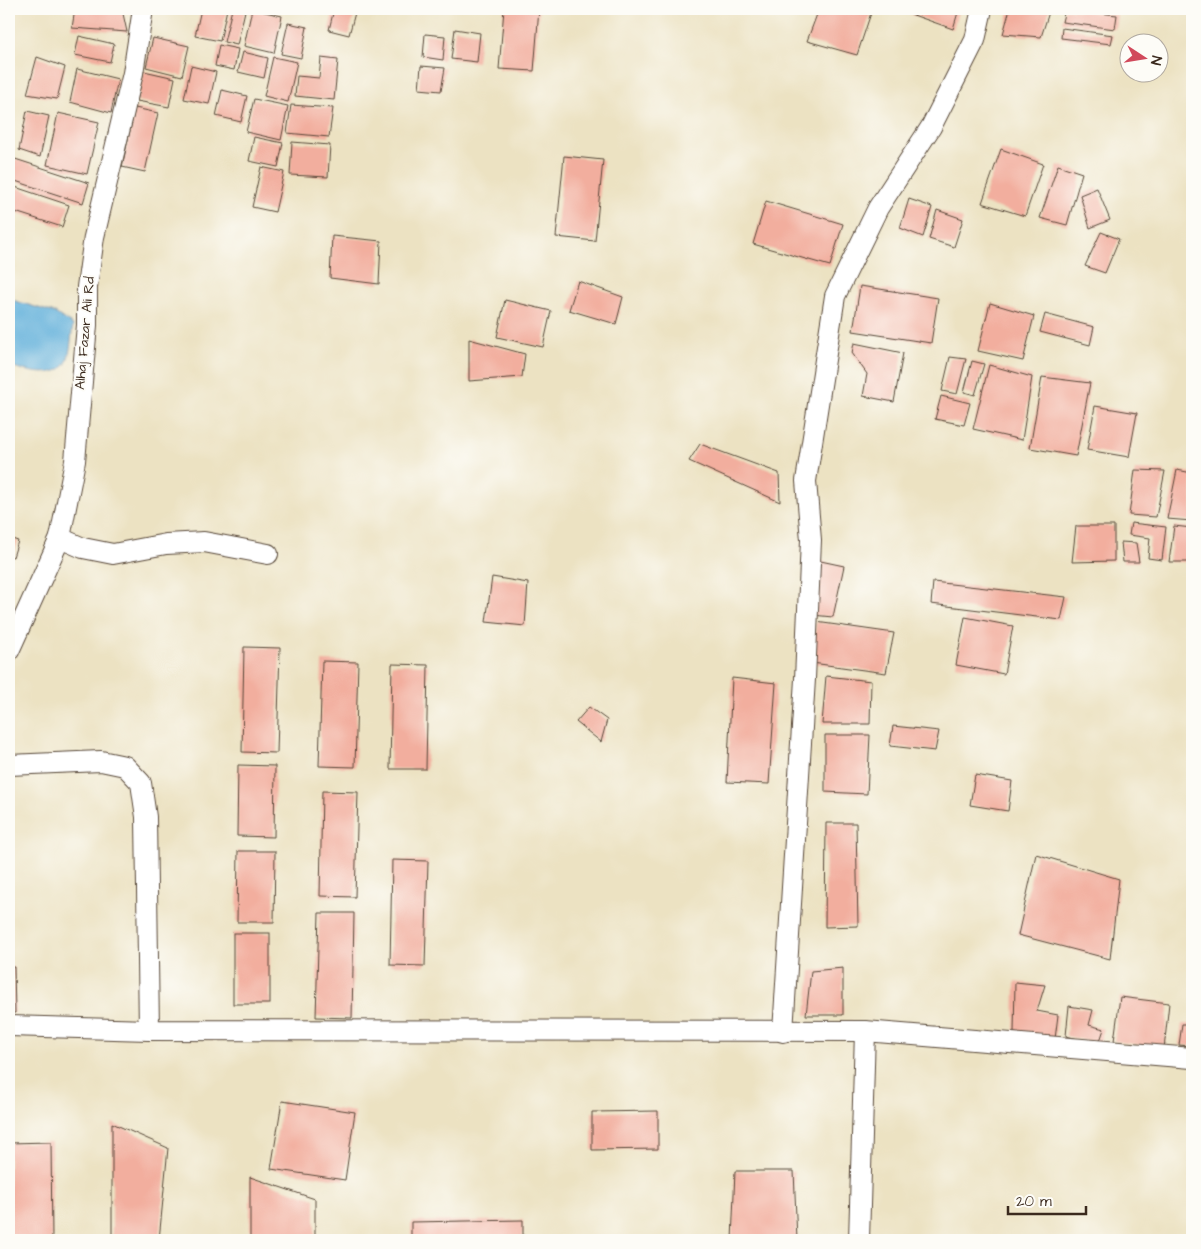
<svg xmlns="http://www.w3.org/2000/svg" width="1201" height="1249" viewBox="0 0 1201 1249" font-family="'Architects Daughter',sans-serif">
<rect width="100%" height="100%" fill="#fdfcf7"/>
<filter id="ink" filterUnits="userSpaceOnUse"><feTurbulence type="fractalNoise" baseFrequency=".02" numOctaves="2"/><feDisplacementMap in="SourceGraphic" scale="10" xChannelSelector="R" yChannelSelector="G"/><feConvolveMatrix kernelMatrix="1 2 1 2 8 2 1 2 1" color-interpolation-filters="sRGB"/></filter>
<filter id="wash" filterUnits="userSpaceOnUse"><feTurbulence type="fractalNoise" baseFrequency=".0096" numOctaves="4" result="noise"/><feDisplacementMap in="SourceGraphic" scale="20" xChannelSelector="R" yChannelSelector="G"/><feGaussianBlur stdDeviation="1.12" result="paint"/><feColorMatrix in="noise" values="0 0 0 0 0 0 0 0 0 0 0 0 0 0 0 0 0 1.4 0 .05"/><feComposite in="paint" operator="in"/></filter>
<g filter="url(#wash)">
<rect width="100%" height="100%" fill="#ece2c2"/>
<path fill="#5fafda" stroke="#4d6c7c" d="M9,299L55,313L73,325C71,336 71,350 67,361C59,381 23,371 9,365Z"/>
<g id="blocks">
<g fill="#f2ae9e">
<polygon points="75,9 122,9 127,32 72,28"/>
<polygon points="201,9 227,9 220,41 195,36"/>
<polygon points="232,9 245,11 237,45 224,42"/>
<polygon points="252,9 282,16 274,53 244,46"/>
<polygon points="334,9 356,9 349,35 329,30"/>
<polygon points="504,9 539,9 534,71 499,69"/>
<polygon points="819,9 854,9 871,13 857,55 807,41"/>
<polygon points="896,9 959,9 953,29"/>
<polygon points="1010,9 1050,9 1041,37 1003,34"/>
<polygon points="1065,9 1117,15 1115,29 1062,22"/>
<polygon points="288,23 307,27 301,58 281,54"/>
<polygon points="1062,28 1113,35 1111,44 1061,38"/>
<polygon points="455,29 480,33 477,62 451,59"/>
<polygon points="425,34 445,36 443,60 423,57"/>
<polygon points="79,36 114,44 110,62 75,55"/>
<polygon points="153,38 189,46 182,76 146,67"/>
<polygon points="219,45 238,49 234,70 215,66"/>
<polygon points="243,52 268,58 264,78 238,72"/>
<polygon points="37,57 65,67 57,99 27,94"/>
<polygon points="273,57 297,62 288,102 264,96"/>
<polygon points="321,58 338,60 334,100 295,96 297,76 319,78"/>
<polygon points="191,66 216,72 209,104 184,99"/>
<polygon points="421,66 445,68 441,91 419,89"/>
<polygon points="77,69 118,79 111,113 70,102"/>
<polygon points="144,71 175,78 169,107 137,101"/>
<polygon points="222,90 247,96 241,122 216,116"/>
<polygon points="254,99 288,106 281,140 246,132"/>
<polygon points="291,105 333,108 329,137 287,133"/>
<polygon points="135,108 158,113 145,172 122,167"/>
<polygon points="27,111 49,116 40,157 19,150"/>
<polygon points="58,113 99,122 87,174 47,165"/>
<polygon points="254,137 283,143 278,167 249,161"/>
<polygon points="292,142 330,145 328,177 290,175"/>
<polygon points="1001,149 1043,164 1025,216 982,203"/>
<polygon points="564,156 603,160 595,241 556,237"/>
<polygon points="9,157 89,183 83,203 9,179"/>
<polygon points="1058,165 1082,173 1067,225 1040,218"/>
<polygon points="261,167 284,172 275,212 252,207"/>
<polygon points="9,185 69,205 62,227 9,210"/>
<polygon points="1097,188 1110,220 1090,228 1080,195"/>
<polygon points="909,199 932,207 923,237 900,228"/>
<polygon points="766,201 843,224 830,266 753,244"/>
<polygon points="937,210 963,219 954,247 929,239"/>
<polygon points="1101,232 1119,239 1105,273 1085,266"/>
<polygon points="332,236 381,241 379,284 330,278"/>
<polygon points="578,281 623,297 616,324 569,310"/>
<polygon points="860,286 938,298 931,343 853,331"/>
<polygon points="505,300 551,311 543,347 497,337"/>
<polygon points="990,303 1034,316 1023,361 978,351"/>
<polygon points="1045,314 1094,327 1090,345 1040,332"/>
<polygon points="469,339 525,354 522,377 469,381"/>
<polygon points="854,343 903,353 894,402 863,396 867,374 852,353"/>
<polygon points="950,357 966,359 957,394 942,391"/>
<polygon points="972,361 984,364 975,395 964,392"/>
<polygon points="989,365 1032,377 1022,440 973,429"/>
<polygon points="1042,377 1090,383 1076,456 1030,448"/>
<polygon points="941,396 970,403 964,425 935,419"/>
<polygon points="1095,406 1137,413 1129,457 1087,450"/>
<polygon points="700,444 779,473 780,502 689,461"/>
<polygon points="1135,470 1165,471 1156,517 1129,515"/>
<polygon points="1177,470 1192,473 1192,521 1167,519"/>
<polygon points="1131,523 1166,527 1162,560 1148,558 1150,538 1129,535"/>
<polygon points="1076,526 1114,526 1114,561 1072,562"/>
<polygon points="1174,526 1192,528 1189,562 1169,562"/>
<polygon points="9,538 18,541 13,557 9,556"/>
<polygon points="1121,542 1136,543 1139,562 1123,562"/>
<polygon points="816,560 844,566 833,617 812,615"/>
<polygon points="492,577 528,583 525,626 486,622"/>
<polygon points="933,582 1066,597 1061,620 931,604"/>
<polygon points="965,617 1013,626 1004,674 956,665"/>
<polygon points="816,622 894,633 886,673 812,663"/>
<polygon points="244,647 280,648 277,753 242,752"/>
<polygon points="322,661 358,662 355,767 319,766"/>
<polygon points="392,664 428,665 426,769 390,769"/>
<polygon points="826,676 871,681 870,724 822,724"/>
<polygon points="732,678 776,683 769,784 727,782"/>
<polygon points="589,707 607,720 601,742 576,722"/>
<polygon points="893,726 939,731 935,751 890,746"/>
<polygon points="825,735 870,735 867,794 825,792"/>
<polygon points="238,765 275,766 274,837 237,836"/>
<polygon points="975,775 1012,781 1008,811 970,805"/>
<polygon points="322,791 358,792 355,897 320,896"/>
<polygon points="826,823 856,823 858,926 825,927"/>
<polygon points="238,851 275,851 274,922 237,922"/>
<polygon points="1036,854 1119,879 1110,959 1018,935"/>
<polygon points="392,860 428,861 425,966 390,965"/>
<polygon points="319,913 354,913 352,1018 316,1017"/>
<rect x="233" y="933" width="37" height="71"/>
<polygon points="9,967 14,967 15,1013 9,1013"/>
<polygon points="843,968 843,1015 806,1015 811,971"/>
<polygon points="1015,982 1045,985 1037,1011 1058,1015 1055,1039 1014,1033"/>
<polygon points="1120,997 1169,1003 1164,1049 1114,1041"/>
<polygon points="1069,1006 1093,1010 1089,1025 1104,1029 1099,1044 1066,1036"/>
<polygon points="1182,1024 1192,1024 1192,1046 1179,1045"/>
<polygon points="282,1101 355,1112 345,1180 271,1169"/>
<polygon points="658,1111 658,1149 592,1150 592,1112"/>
<polygon points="112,1123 168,1148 159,1240 112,1240"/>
<polygon points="51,1142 52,1240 9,1240 9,1143"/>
<polygon points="735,1171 794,1171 797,1240 732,1240"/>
<polygon points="250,1177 315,1199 315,1240 250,1240"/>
<polygon points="523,1220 523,1240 411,1240 411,1222"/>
</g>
</g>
</g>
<g filter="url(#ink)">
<use href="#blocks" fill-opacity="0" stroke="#564637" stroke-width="1"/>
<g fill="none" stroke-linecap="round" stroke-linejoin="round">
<defs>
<g id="minor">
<polyline points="60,538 83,548 113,554 166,544 204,542 268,554"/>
<polyline points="9,651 60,538 75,461 87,325 87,287 94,237 133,73 143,9"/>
<polyline points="9,765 101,761 125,766 141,783 146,817 149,1030"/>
<polyline points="9,1026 149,1030 865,1031 1192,1058"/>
<polyline points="783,1032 805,679 811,540 806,481 835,296 878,208 931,127 975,40 982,9"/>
<polyline points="859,1240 865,1031"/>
</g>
</defs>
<use href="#minor" stroke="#564637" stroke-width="22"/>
<use href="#minor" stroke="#fff" stroke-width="20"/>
</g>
</g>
<g text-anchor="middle" stroke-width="4" stroke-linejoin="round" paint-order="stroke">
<g font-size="14" fill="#3b2a1e" stroke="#fdfcf7">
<text transform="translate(84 333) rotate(-85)" y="5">Alhaj Fazar Ali Rd</text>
</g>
</g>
<rect width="1201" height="1249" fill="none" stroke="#fdfcf7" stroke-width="30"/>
<g transform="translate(1144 58) rotate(102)"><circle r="24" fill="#fdfcf7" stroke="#afa8a0"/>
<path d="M0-4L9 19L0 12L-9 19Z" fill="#d1495b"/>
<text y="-8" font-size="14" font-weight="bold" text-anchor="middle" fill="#3b2a1e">N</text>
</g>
<path d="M1008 1206v8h78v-8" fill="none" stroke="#3b2a1e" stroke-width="2.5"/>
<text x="1016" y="1206" font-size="15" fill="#3b2a1e" stroke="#fdfcf7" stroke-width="4" paint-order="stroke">20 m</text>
</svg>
